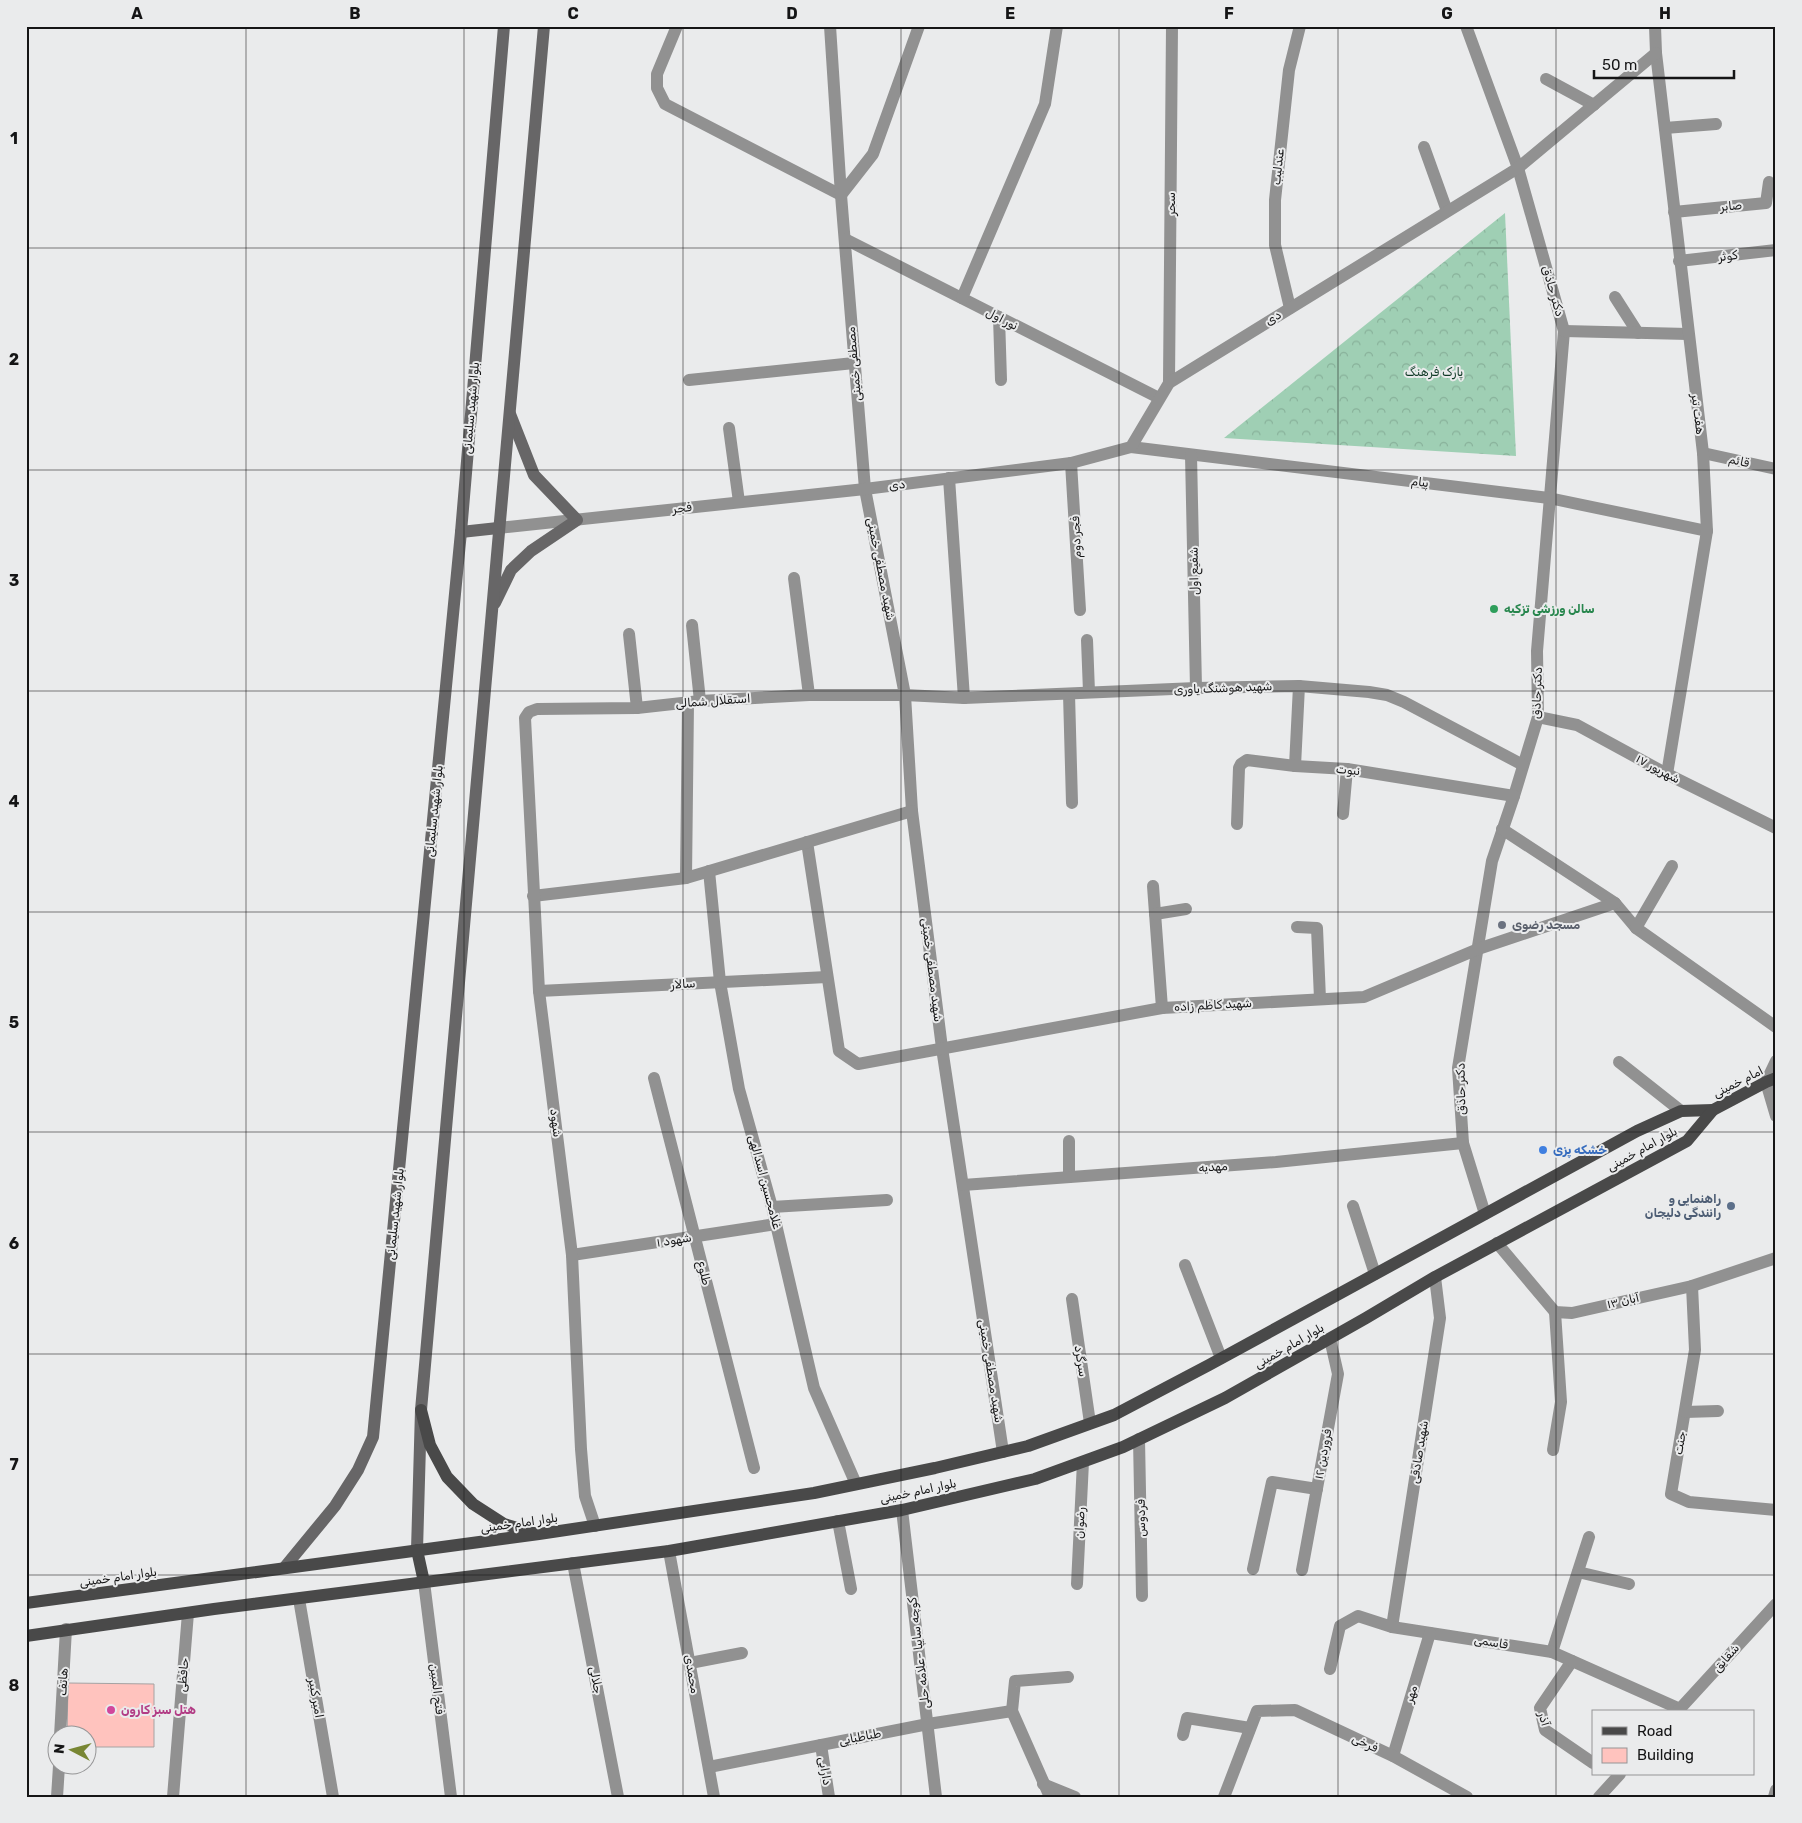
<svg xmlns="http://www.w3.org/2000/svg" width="1802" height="1823" viewBox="0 0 1802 1823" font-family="Rubik,'Noto Sans Arabic',sans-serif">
<defs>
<pattern id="forest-crowns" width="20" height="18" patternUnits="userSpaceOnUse" patternTransform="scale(1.25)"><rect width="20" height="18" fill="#9fcfb4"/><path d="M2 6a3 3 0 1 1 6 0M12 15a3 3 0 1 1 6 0" fill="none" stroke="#88b19a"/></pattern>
</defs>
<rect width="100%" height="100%" fill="#eaebec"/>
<polygon fill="url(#forest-crowns)" points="1505,213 1516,456 1224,438"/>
<polygon fill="#ffc3be" stroke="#a5a3a3" points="68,1683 154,1684 154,1747 88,1747 88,1736 67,1736"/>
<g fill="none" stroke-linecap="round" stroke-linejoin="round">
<g stroke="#919191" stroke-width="12">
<polyline points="677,26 657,74 657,88 665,104 841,195"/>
<polyline points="830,26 841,195 865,489 905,695 912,811 942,1048 1003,1452"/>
<polyline points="1466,26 1518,168 1564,331 1537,651 1538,717 1514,796 1492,861 1458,1068 1463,1143 1485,1214"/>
<polyline points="1546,79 1594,105"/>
<polyline points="1665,128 1716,124"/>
<polyline points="1424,147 1447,211"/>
<polyline points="841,195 873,154 919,26"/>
<polyline points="1674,212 1766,203 1769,182"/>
<polyline points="845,239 1159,398"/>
<polyline points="1679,261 1776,250"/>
<polyline points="1615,297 1638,333"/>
<polyline points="962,298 1045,104 1057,26"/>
<polyline points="1290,308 1275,245 1275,200 1289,70 1300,26"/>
<polyline points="999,317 1001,380"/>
<polyline points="1564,331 1688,334"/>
<polyline points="689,380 854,363"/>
<polyline points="1169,383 1172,26"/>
<polyline points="729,428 739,502"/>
<polyline points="1131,447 1549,498 1707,531"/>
<polyline points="1703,453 1776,469"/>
<polyline points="1191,455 1196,688"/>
<polyline points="1071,463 1080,610"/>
<polyline points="949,478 964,698"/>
<polyline points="794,578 809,695"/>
<polyline points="692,625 700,701"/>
<polyline points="629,634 637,708"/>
<polyline points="1087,640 1089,692"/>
<polyline points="1069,694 1072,803"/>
<polyline points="1538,717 1577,725 1667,774 1776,828"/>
<polyline points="1295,766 1299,686"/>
<polyline points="1343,814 1347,769"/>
<polyline points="1237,824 1239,768 1241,764 1247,760 1295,766 1347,769 1514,796"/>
<polyline points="1502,829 1615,903 1636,928 1776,1027"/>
<polyline points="807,842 839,1051 858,1064 1162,1008 1364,997 1478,949 1615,903"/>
<polyline points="709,871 720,982 739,1089 772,1207 814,1388 856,1484"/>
<polyline points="686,878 688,703"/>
<polyline points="1153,886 1162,1008"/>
<polyline points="533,896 686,878 912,811"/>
<polyline points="1155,914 1186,909"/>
<polyline points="1297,927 1317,928 1320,999"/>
<polyline points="1636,928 1672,866"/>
<polyline points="539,991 827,977"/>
<polyline points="1619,1062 1681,1111"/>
<polyline points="654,1078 754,1468"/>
<polyline points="1069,1177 1069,1141"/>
<polyline points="963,1185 1276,1162 1463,1143"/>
<polyline points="1353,1206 1375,1274"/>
<polyline points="772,1207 887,1200"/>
<polyline points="1497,1243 1555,1312 1572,1313 1692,1286 1776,1258"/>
<polyline points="572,1255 776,1224"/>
<polyline points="1185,1265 1221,1358"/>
<polyline points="1692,1286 1695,1350 1671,1494 1689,1502 1776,1510"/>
<polyline points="1072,1299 1090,1423"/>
<polyline points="1685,1412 1718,1411"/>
<polyline points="1139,1439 1142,1596"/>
<polyline points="1553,1450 1561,1402 1555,1312"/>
<polyline points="902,1510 936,1797"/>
<polyline points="838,1521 851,1589"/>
<polyline points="595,1526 585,1496 581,1449 572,1255 539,991 525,718 529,712 537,709 637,708 700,701 809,695 905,695 964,698 1196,688 1299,686 1369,692 1387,695 1404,702 1523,765"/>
<polyline points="669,1551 714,1797"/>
<polyline points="573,1563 618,1797"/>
<polyline points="1253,1569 1272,1482 1317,1489"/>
<polyline points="1302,1570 1338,1374 1330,1339"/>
<polyline points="1578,1572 1629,1584"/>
<polyline points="1077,1584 1083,1462"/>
<polyline points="299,1599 333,1797"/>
<polyline points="1392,1627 1440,1318 1435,1277"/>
<polyline points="1552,1652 1589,1537"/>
<polyline points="1572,1661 1540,1708 1545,1730 1593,1763"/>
<polyline points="690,1663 742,1653"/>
<polyline points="1330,1669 1340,1626 1358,1616 1392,1627 1552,1652 1680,1709"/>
<polyline points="1677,1712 1776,1604"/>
<polyline points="1183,1735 1187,1718 1250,1728"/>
<polyline points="60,1736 66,1629"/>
<polyline points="821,1745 829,1797"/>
<polyline points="1393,1756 1430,1633"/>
<polyline points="709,1767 928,1724 1012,1711"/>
<polyline points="1043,1784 1075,1797"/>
<polyline points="57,1797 59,1766"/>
<polyline points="173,1797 188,1613"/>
<polyline points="1050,1797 1012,1711 1015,1681 1068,1677"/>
<polyline points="1224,1797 1257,1711 1295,1710 1393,1756 1467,1797"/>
<polyline points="1599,1797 1620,1774"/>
</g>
<g stroke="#919191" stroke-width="12">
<polyline points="1655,26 1656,53 1703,453 1707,531 1667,774"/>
<polyline points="498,528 865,489 1071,463 1131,447 1169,383 1518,168 1656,53"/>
<polyline points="1776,1061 1766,1082 1776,1116"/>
<polyline points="424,1582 451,1797"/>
<polyline points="1774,1797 1776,1790"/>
</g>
<g stroke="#676667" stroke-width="12">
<polyline points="461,532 498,528"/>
<polyline points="495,603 511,570 531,551 577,520 534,475 510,414"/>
<polyline points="417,1550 421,1410 544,26"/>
<polyline points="284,1568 335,1506 358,1470 373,1437 461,532 504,26"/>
</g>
<g stroke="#494949" stroke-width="12">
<polyline points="421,1410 430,1445 447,1477 473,1504 504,1524 534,1533"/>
<polyline points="417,1550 424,1582"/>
<polyline points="26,1603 539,1534 814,1493 935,1468 1028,1446 1114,1415 1209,1365 1637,1131 1681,1111 1713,1110"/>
<polyline points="26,1636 214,1609 669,1551 902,1510 1035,1479 1123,1447 1225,1398 1366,1318 1435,1277 1687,1141 1713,1110 1766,1082 1776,1078"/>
</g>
</g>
<path fill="none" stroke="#151516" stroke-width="1" stroke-opacity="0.55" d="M246,26V1797M464,26V1797M683,26V1797M901,26V1797M1119,26V1797M1338,26V1797M1556,26V1797M26,248H1776M26,470H1776M26,691H1776M26,912H1776M26,1132H1776M26,1354H1776M26,1575H1776"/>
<circle fill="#2e9e5b" stroke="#eaebec" stroke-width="2" cx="1494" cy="609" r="5"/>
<circle fill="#6b7280" stroke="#eaebec" stroke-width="2" cx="1502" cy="925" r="5"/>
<circle fill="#3f7fe0" stroke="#eaebec" stroke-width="2" cx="1543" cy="1150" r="5"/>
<circle fill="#5c6f8a" stroke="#eaebec" stroke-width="2" cx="1731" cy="1206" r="5"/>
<circle fill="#d1479c" stroke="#eaebec" stroke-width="2" cx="111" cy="1710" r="5"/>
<g text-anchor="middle" stroke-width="4" stroke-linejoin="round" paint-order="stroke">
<g font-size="12" fill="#151516" stroke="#eaebec">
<text transform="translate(1278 167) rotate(-84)" y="4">عندلیب</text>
<text transform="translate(1171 204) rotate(-90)" y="4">سحر</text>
<text transform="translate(1731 206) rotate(-6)" y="4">صابر</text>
<text transform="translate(1728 256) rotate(-7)" y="4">کوثر</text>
<text transform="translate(1553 291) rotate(74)" y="4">دکتر حاذق</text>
<text transform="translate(1273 318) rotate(-32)" y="4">دی</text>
<text transform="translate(1002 319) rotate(27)" y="4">نور اول</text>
<text transform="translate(854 364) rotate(-95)" y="4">مصطفی خمینی</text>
<text transform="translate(471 408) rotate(-85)" y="4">بلوار شهید سلیمانی</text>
<text transform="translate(1698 414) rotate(83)" y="4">هفت تیر</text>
<text transform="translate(1739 461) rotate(12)" y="4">قائم</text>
<text transform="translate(1420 482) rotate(7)" y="4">پیام</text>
<text transform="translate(897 485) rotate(-7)" y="4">دی</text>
<text transform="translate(682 508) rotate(-6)" y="4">فجر</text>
<text transform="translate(1076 537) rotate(-93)" y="4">فجر دوم</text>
<text transform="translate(881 569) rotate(79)" y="4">شهید مصطفی خمینی</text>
<text transform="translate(1194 571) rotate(-91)" y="4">شفیع اول</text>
<text transform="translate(1223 688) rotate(-2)" y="4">شهید هوشنگ یاوری</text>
<text transform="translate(1537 693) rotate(-88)" y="4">دکتر حاذق</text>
<text transform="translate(713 701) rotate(-4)" y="4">استقلال شمالی</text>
<text transform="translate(1658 769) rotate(28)" y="4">۱۷ شهریور</text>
<text transform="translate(1348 770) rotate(6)" y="4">نبوت</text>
<text transform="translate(434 811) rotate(-84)" y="4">بلوار شهید سلیمانی</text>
<text transform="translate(932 970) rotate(83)" y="4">شهید مصطفی خمینی</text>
<text transform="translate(683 984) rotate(-3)" y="4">سالار</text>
<text transform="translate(1213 1005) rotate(-3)" y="4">شهید کاظم زاده</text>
<text transform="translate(1738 1082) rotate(-27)" y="4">امام خمینی</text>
<text transform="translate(1461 1089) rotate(-91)" y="4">دکتر حاذق</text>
<text transform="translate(556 1123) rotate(83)" y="4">شهود</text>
<text transform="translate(1642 1149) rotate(-29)" y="4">بلوار امام خمینی</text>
<text transform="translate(1213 1167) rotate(-4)" y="4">مهدیه</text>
<text transform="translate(765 1182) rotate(75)" y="4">غلامحسین اسدالهی</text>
<text transform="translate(395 1214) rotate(-84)" y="4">بلوار شهید سلیمانی</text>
<text transform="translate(674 1240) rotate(-9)" y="4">شهود ۱</text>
<text transform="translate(704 1273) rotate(76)" y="4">طلوع</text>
<text transform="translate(1623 1301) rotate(-13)" y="4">۱۳ آبان</text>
<text transform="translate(1289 1346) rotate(-30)" y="4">بلوار امام خمینی</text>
<text transform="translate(1081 1361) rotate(81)" y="4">سرگرد</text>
<text transform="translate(991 1371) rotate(81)" y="4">شهید مصطفی خمینی</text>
<text transform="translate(1680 1443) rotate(-81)" y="4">جنت</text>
<text transform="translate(1419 1452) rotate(-81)" y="4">شهید صادقی</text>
<text transform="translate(1323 1454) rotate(-80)" y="4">۱۲ فروردین</text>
<text transform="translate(918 1491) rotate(-12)" y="4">بلوار امام خمینی</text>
<text transform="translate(1141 1518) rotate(-91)" y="4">فردوس</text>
<text transform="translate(519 1523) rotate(-8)" y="4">بلوار امام خمینی</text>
<text transform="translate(1080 1523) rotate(-87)" y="4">رضوان</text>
<text transform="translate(118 1577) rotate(-8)" y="4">بلوار امام خمینی</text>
<text transform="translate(1491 1642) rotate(9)" y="4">قاسمی</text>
<text transform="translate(919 1653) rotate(-97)" y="4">کوچه سایپا -علامه حلی</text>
<text transform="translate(1726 1658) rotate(-48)" y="4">شقایق</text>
<text transform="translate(692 1674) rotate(80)" y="4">محمدی</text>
<text transform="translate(183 1675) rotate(-85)" y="4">حافظی</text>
<text transform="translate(596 1680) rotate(79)" y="4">جلالی</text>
<text transform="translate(63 1682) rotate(-87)" y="4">هاتف</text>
<text transform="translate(437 1689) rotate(83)" y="4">فتح المبین</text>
<text transform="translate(1411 1694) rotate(-73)" y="4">مهر</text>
<text transform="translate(316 1698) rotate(80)" y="4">امیر کبیر</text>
<text transform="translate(1544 1719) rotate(74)" y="4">آذر</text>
<text transform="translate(860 1737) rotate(-11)" y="4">طباطبایی</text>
<text transform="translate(1365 1743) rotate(25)" y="4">فرخی</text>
<text transform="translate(825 1771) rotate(80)" y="4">دارابی</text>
</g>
<g font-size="12" fill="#0f3a26" stroke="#eaebec">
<text x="1434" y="376">پارک فرهنگ</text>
</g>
<g font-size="12" font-weight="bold" fill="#27864d" stroke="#eaebec" text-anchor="start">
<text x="1504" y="613">سالن ورزشی تزکیه</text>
</g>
<g font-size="12" font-weight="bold" fill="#5b616d" stroke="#eaebec" text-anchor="start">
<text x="1512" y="929">مسجد رضوی</text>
</g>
<g font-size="12" font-weight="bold" fill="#366cbe" stroke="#eaebec" text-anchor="start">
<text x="1553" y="1154">خشکه پزی</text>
</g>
<g font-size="12" font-weight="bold" fill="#4e5e75" stroke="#eaebec" text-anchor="end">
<text x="1721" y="1203">راهنمایی و<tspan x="1721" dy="14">رانندگی دلیجان</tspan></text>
</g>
<g font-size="12" font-weight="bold" fill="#b23c85" stroke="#eaebec" text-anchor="start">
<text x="121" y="1714">هتل سبز کارون</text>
</g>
</g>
<rect width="1802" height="1823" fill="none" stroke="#eaebec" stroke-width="55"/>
<rect x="1592" y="1710" width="162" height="65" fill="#eaebec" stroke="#959596"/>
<rect x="1602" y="1727" width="25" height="8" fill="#494949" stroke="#959596"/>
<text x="1637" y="1736" font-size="15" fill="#151516">Road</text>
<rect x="1602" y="1748" width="25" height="15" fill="#ffc3be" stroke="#959596"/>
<text x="1637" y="1760" font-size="15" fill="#151516">Building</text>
<g transform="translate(72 1750) rotate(276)"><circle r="24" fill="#eaebec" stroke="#959596"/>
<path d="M0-4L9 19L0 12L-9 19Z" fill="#788633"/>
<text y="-8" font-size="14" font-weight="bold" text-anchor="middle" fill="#151516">N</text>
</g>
<path d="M1594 70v8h140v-8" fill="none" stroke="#151516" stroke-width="2.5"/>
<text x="1602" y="70" font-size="15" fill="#151516" stroke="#eaebec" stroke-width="4" paint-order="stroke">50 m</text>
<rect x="28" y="28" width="1746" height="1768" fill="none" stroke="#151516" stroke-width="2"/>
<g font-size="16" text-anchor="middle" font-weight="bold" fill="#151516">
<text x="137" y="19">A</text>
<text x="355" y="19">B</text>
<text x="573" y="19">C</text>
<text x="792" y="19">D</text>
<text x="1010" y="19">E</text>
<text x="1229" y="19">F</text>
<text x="1447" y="19">G</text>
<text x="1665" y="19">H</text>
<text x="14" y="144">1</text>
<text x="14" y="365">2</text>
<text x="14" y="586">3</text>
<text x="14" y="807">4</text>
<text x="14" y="1028">5</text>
<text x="14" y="1249">6</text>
<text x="14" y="1470">7</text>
<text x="14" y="1691">8</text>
</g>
</svg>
